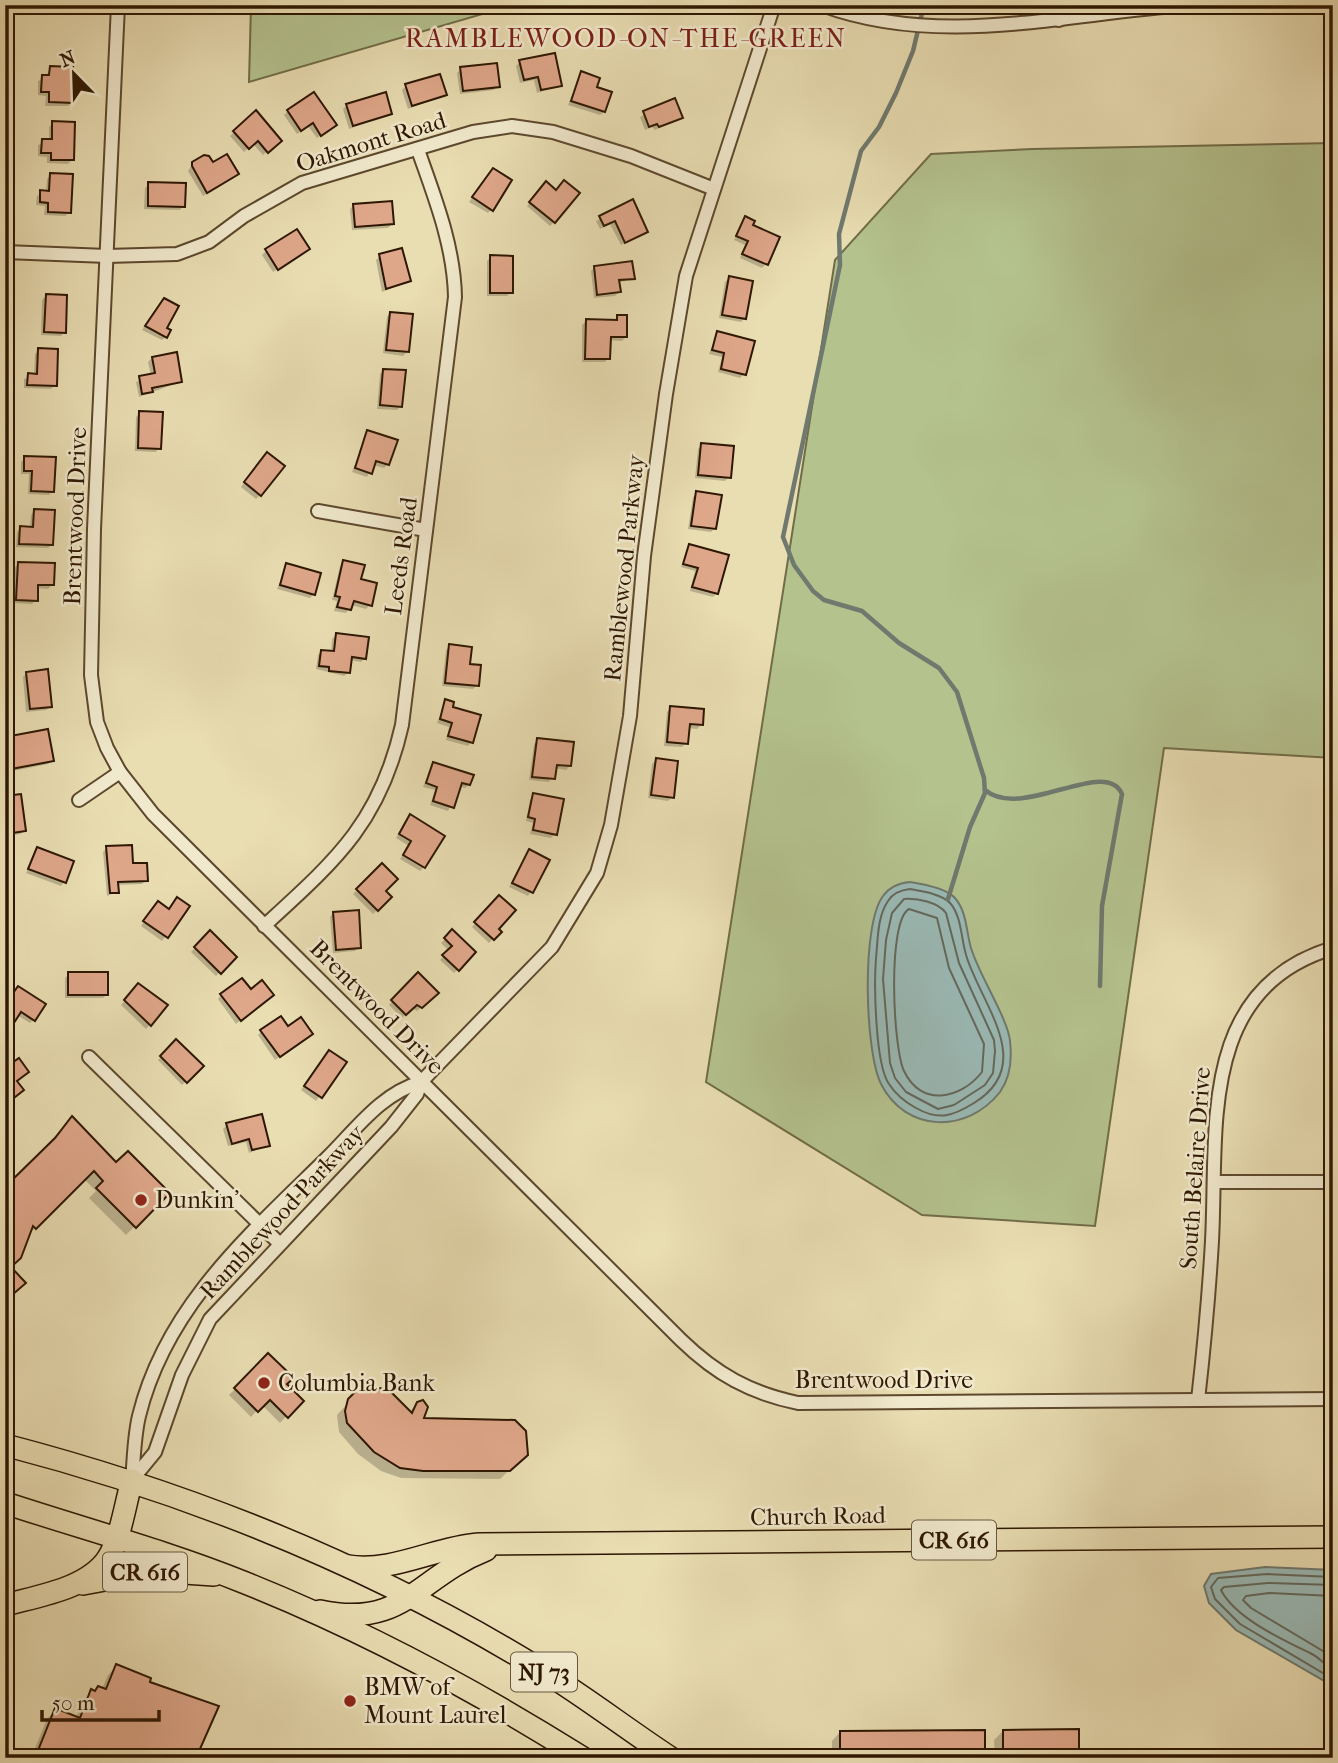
<svg xmlns="http://www.w3.org/2000/svg" width="1338" height="1763" viewBox="0 0 1338 1763" font-family="'IM FELL French Canon',serif">
<rect width="100%" height="100%" fill="#e9ddb2"/>
<filter id="stains"><feTurbulence type="fractalNoise" baseFrequency=".00286" numOctaves="4"/><feColorMatrix values="0 0 0 0 .2 0 0 0 0 .09 0 0 0 0 .02 0 0 0 .5 -.17"/></filter>
<radialGradient id="worn" r=".72"><stop offset=".6" stop-color="#630" stop-opacity="0"/><stop offset="1" stop-color="#630" stop-opacity=".3"/></radialGradient>
<g fill="#b4c28e" stroke="#716c48" stroke-width="2">
<polygon points="251,5 510,5 510,6 249,82"/>
<polygon points="1333,143 1333,758 1164,748 1095,1226 922,1215 706,1082 835,260 931,154 1032,149"/>
</g>
<g fill="#9abab6" stroke="#6f796e" stroke-width="2">
<path d="M910,882C923,884 946,888 955,898C967,912 966,931 971,948C979,975 1008,1019 1010,1041C1012,1058 1010,1078 1000,1092C967,1134 906,1133 881,1084C865,1052 861,925 883,896C890,886 899,883 910,882Z"/>
<polygon points="1265,1567 1333,1570 1333,1686 1236,1630 1209,1603 1204,1586 1211,1574"/>
</g>
<g fill="#0003">
<polygon points="520,62 560,85 537,93 534,80 520,83 516,66"/>
<polygon points="50,68 72,102 68,106 45,106 46,96 38,95 38,81 46,77"/>
<polygon points="461,69 498,86 494,90 460,94 457,73"/>
<polygon points="581,73 595,88 604,112 600,115 568,105"/>
<polygon points="406,86 445,95 408,109 402,90"/>
<polygon points="674,100 681,117 655,130 652,127 645,130 640,117"/>
<polygon points="347,105 390,114 349,129 343,109"/>
<polygon points="288,111 331,129 317,138 308,126 297,134 284,115"/>
<polygon points="256,113 280,141 263,155 253,144 244,152 230,136"/>
<polygon points="53,123 72,160 68,164 47,163 47,157 38,156 38,145 49,141 49,127"/>
<polygon points="193,163 212,165 237,174 203,196 188,171"/>
<polygon points="489,174 492,209 488,213 469,202"/>
<polygon points="51,175 69,213 65,216 44,215 45,206 36,205 37,196 46,192 47,179"/>
<polygon points="149,184 183,206 180,210 144,209 145,188"/>
<polygon points="542,187 556,192 554,222 550,226 527,206"/>
<polygon points="632,202 646,231 621,245 610,224 600,229 596,221"/>
<polygon points="354,205 392,224 388,228 352,230 350,209"/>
<polygon points="746,218 766,264 762,268 740,258 745,245 734,240"/>
<polygon points="266,251 304,253 273,272 262,255"/>
<polygon points="380,256 409,281 382,292 376,260"/>
<polygon points="491,257 511,292 507,296 487,296 487,261"/>
<polygon points="595,267 633,278 618,283 619,292 615,296 594,298 591,271"/>
<polygon points="729,278 745,318 741,322 719,318 725,282"/>
<polygon points="46,296 64,332 61,336 41,335 42,300"/>
<polygon points="160,304 166,337 162,340 142,330"/>
<polygon points="390,313 407,352 403,356 383,353 387,317"/>
<polygon points="618,317 626,337 622,341 609,340 609,358 605,362 582,362 582,325 586,321 613,321"/>
<polygon points="717,333 744,374 740,378 718,372 722,357 709,354"/>
<polygon points="39,350 55,385 51,389 24,388 24,379 34,375 35,354"/>
<polygon points="152,358 180,382 139,397 136,382 151,375 148,362"/>
<polygon points="384,370 401,406 397,410 377,409 380,374"/>
<polygon points="140,413 159,448 156,452 135,451 136,417"/>
<polygon points="368,432 388,464 384,468 373,465 367,477 352,472"/>
<polygon points="702,445 729,477 725,481 695,478 698,449"/>
<polygon points="25,458 53,491 49,495 28,494 29,474 21,474 21,462"/>
<polygon points="263,458 260,495 256,499 241,487"/>
<polygon points="697,493 715,528 711,532 688,529 693,497"/>
<polygon points="34,511 52,545 48,548 16,547 17,532 21,528 30,528 31,515"/>
<polygon points="689,546 717,593 713,597 690,591 695,571 681,567"/>
<polygon points="344,562 359,580 370,605 366,609 351,605 346,613 334,611 337,601 332,600 340,566"/>
<polygon points="19,564 52,585 48,589 36,588 36,600 32,604 13,603 15,567"/>
<polygon points="287,565 314,594 310,598 277,589"/>
<polygon points="336,635 365,658 361,662 350,660 348,673 344,676 316,669 318,655 322,651 331,653 332,639"/>
<polygon points="450,646 468,665 477,685 473,689 442,686 446,650"/>
<polygon points="27,673 50,707 46,710 26,712 23,677"/>
<polygon points="446,701 471,742 468,746 446,740 449,727 437,723"/>
<polygon points="671,708 701,725 697,729 688,728 686,743 682,747 664,746 667,712"/>
<polygon points="5,739 6,739 52,760 48,764 8,772"/>
<polygon points="538,740 570,766 566,770 554,768 549,782 529,780 534,744"/>
<polygon points="656,760 672,797 668,801 648,798 652,764"/>
<polygon points="433,764 469,785 465,788 459,786 448,811 430,805 435,790 423,787"/>
<polygon points="534,795 555,834 551,838 530,834 533,823 526,821 530,799"/>
<polygon points="5,797 24,831 20,834 5,836"/>
<polygon points="407,820 424,867 420,871 400,859 409,846 396,838"/>
<polygon points="107,848 131,865 146,880 142,884 117,885 117,892 107,896 103,852"/>
<polygon points="38,849 64,882 61,886 26,873"/>
<polygon points="529,851 548,860 528,896 509,887"/>
<polygon points="382,865 384,891 390,897 373,914 353,894"/>
<polygon points="499,897 496,929 499,932 489,943 472,927"/>
<polygon points="187,906 162,941 141,926 154,907 168,910"/>
<polygon points="333,913 359,947 355,951 333,953 330,917"/>
<polygon points="452,932 474,953 454,973 440,960 449,951 441,943"/>
<polygon points="210,933 235,957 216,976 191,952"/>
<polygon points="69,974 107,994 103,998 65,998 65,978"/>
<polygon points="418,975 436,993 417,1011 412,1008 402,1018 389,1005"/>
<polygon points="135,989 166,1005 146,1029 121,1005"/>
<polygon points="250,991 268,999 236,1024 218,999 221,995"/>
<polygon points="14,992 34,1019 30,1023 17,1015 7,1029 5,1006"/>
<polygon points="261,1032 307,1037 275,1060 258,1035"/>
<polygon points="176,1042 201,1066 182,1085 158,1060"/>
<polygon points="325,1056 344,1062 316,1101 301,1090"/>
<polygon points="72,1118 116,1165 168,1193 126,1235 89,1198 96,1191 84,1179 29,1234 9,1267 5,1300 5,1189"/>
<polygon points="227,1125 268,1145 249,1153 246,1142 228,1146 223,1129"/>
<polygon points="268,1356 284,1385 301,1401 280,1423 262,1405 251,1417 229,1395"/>
<polygon points="377,1387 389,1393 408,1413 418,1403 422,1419 508,1419 520,1426 527,1439 526,1454 500,1479 401,1478 381,1471 358,1454 339,1432 337,1415 360,1390"/>
<polygon points="117,1666 148,1683 194,1758 31,1758 47,1719 55,1710 76,1718 83,1700 98,1688 102,1689 108,1675"/>
<polygon points="1003,1731 1077,1758 995,1758 994,1740"/>
<polygon points="840,1732 983,1758 832,1758 832,1741"/>
</g>
<g fill="none" stroke-linecap="round" stroke-linejoin="round">
<g stroke="#64685c" stroke-width="2">
<path d="M910,889C921,891 942,894 950,903C962,916 961,941 967,958C983,1007 1036,1065 974,1103C953,1116 939,1121 916,1108C905,1102 896,1095 889,1084C875,1064 874,984 876,958C878,940 877,917 888,901C893,893 900,890 910,889Z"/>
<path d="M904,899C917,898 938,902 946,913L959,963L994,1040L995,1051L993,1073L985,1085L954,1105L938,1109L906,1092L895,1078L890,1063L883,979L886,940L892,913Z"/>
<path d="M909,909L937,918L949,968L984,1044L982,1072C960,1100 921,1107 904,1071C893,1048 887,921 909,909Z"/>
<polyline points="1333,1577 1267,1574 1218,1578 1211,1587 1215,1599 1240,1624 1333,1679"/>
<path d="M1333,1585L1268,1583L1224,1587L1221,1590C1235,1618 1283,1640 1310,1653C1319,1657 1325,1665 1333,1670"/>
<polyline points="1333,1596 1269,1593 1246,1596 1243,1600 1251,1608 1333,1657"/>
</g>
<g stroke="#6f796e" stroke-width="4.5">
<polyline points="924,5 913,51 896,93 879,127 861,151 839,234 840,265 783,537 794,565 813,591 824,600 862,611 899,643 939,668 957,692 984,778 985,793 970,827 948,899"/>
<path d="M985,790C1022,821 1106,756 1122,794L1102,906L1100,986"/>
</g>
</g>
<g fill="#dfa78a" stroke="#2e1701" stroke-width="2">
<polygon points="555,53 562,86 541,90 538,77 524,80 519,60"/>
<polygon points="497,63 500,87 463,91 460,67"/>
<polygon points="50,66 73,67 74,103 49,102 49,92 41,92 42,75 49,75"/>
<polygon points="581,71 600,78 597,87 612,92 605,112 571,101"/>
<polygon points="440,74 447,95 412,106 405,84"/>
<polygon points="314,92 337,125 321,136 313,123 301,131 287,110"/>
<polygon points="386,92 392,114 353,126 346,104"/>
<polygon points="675,98 683,118 659,127 657,124 649,127 643,111"/>
<polygon points="256,110 282,141 268,153 258,141 249,149 233,131"/>
<polygon points="52,121 75,122 74,160 51,160 51,153 41,153 42,139 52,139"/>
<polygon points="227,154 239,174 207,193 192,166 192,162 204,155 209,156 213,162"/>
<polygon points="493,168 512,180 493,211 472,197"/>
<polygon points="50,173 73,174 71,213 48,212 48,203 40,202 40,190 49,191"/>
<polygon points="564,180 580,193 555,223 529,202 546,181 556,190"/>
<polygon points="148,182 186,183 185,207 148,206"/>
<polygon points="633,199 648,232 625,243 615,221 604,226 599,216"/>
<polygon points="392,201 394,224 355,227 353,204"/>
<polygon points="745,216 755,221 753,225 780,237 768,265 742,254 748,241 736,236"/>
<polygon points="297,229 310,249 278,270 265,249"/>
<polygon points="402,248 411,281 386,289 379,254"/>
<polygon points="490,255 513,256 513,293 490,293"/>
<polygon points="632,261 635,279 619,280 621,292 597,295 594,266"/>
<polygon points="729,276 753,281 746,319 722,315"/>
<polygon points="46,294 67,295 66,333 44,332"/>
<polygon points="164,298 179,306 167,328 171,330 167,338 145,326"/>
<polygon points="390,312 413,314 409,352 386,350"/>
<polygon points="617,315 627,315 627,337 611,337 610,359 585,359 586,319 617,320"/>
<polygon points="717,331 755,341 746,375 721,369 724,353 712,350"/>
<polygon points="38,348 58,349 57,386 27,385 28,373 37,374"/>
<polygon points="177,352 182,382 152,388 153,392 142,394 139,376 155,373 152,357"/>
<polygon points="383,369 406,370 402,407 380,405"/>
<polygon points="139,411 163,412 161,449 138,448"/>
<polygon points="367,430 398,440 389,465 376,461 372,474 355,468"/>
<polygon points="701,443 734,446 731,478 698,475"/>
<polygon points="267,452 285,466 261,496 244,482"/>
<polygon points="24,456 56,457 54,492 31,491 32,471 24,471"/>
<polygon points="696,491 722,495 716,529 691,526"/>
<polygon points="34,509 55,510 53,545 19,544 20,526 33,527"/>
<polygon points="689,544 729,555 718,594 692,587 698,568 683,564"/>
<polygon points="343,560 365,565 361,579 377,583 372,606 354,601 351,610 337,607 340,597 335,596"/>
<polygon points="18,562 55,563 54,585 38,585 38,601 16,600"/>
<polygon points="286,563 321,573 315,595 280,585"/>
<polygon points="336,633 369,637 366,659 352,657 350,673 329,671 329,667 319,666 321,650 334,651"/>
<polygon points="449,644 472,647 470,664 481,665 479,686 445,683"/>
<polygon points="48,669 52,707 30,709 26,672"/>
<polygon points="445,699 454,702 453,707 481,715 473,743 448,736 452,723 440,719"/>
<polygon points="670,706 704,709 703,725 690,724 688,744 667,742"/>
<polygon points="48,729 54,761 11,769 5,737"/>
<polygon points="537,738 574,742 571,766 557,765 555,779 532,777"/>
<polygon points="656,758 678,761 674,798 651,795"/>
<polygon points="433,762 474,775 470,785 462,783 454,808 433,801 437,787 426,783"/>
<polygon points="533,793 564,799 557,835 533,830 535,819 528,817"/>
<polygon points="21,794 26,831 5,834 5,796"/>
<polygon points="410,814 445,836 425,868 403,855 411,841 399,834"/>
<polygon points="132,845 133,863 147,863 148,881 118,882 119,893 110,893 106,846"/>
<polygon points="37,847 74,861 66,883 28,869"/>
<polygon points="529,849 550,860 533,893 512,883"/>
<polygon points="382,863 398,879 386,891 392,897 378,911 356,889"/>
<polygon points="499,895 516,910 499,929 502,932 494,940 474,922"/>
<polygon points="177,897 190,906 168,938 143,921 158,901 169,909"/>
<polygon points="359,910 361,948 336,950 333,912"/>
<polygon points="452,929 476,952 459,971 442,955 452,946 444,938"/>
<polygon points="210,930 237,957 221,974 194,947"/>
<rect x="68" y="972" width="40" height="23"/>
<polygon points="418,972 439,993 422,1008 417,1005 406,1015 391,1000"/>
<polygon points="242,978 251,989 262,980 274,995 241,1021 220,994"/>
<polygon points="138,983 168,1005 151,1026 124,1000"/>
<polygon points="18,986 46,1004 35,1021 21,1012 12,1026 5,1022 5,1005"/>
<polygon points="281,1016 288,1026 301,1017 313,1034 280,1057 260,1030"/>
<polygon points="176,1039 204,1066 187,1083 160,1056"/>
<polygon points="329,1050 347,1062 322,1098 304,1086"/>
<polygon points="19,1058 29,1072 17,1081 24,1090 5,1105 5,1068"/>
<polygon points="262,1114 270,1146 252,1150 249,1139 232,1144 226,1123"/>
<polygon points="72,1116 116,1162 128,1151 170,1193 136,1228 96,1188 103,1181 94,1171 36,1229 33,1226 21,1258 11,1267 26,1283 5,1301 5,1187 55,1138"/>
<polygon points="268,1353 294,1378 287,1384 304,1401 288,1418 270,1400 258,1412 234,1388"/>
<polygon points="368,1385 390,1391 412,1413 417,1402 423,1400 428,1407 424,1418 515,1420 526,1431 528,1455 510,1471 423,1471 400,1468 374,1452 347,1423 345,1411 348,1399 359,1388"/>
<polygon points="116,1664 151,1678 150,1682 219,1706 196,1758 35,1758 55,1708 80,1718 91,1689 95,1691 98,1686 106,1689"/>
<polygon points="1079,1729 1079,1758 1003,1758 1003,1730"/>
<polygon points="985,1730 985,1758 840,1758 840,1731"/>
</g>
<g fill="none" stroke-linecap="round" stroke-linejoin="round">
<defs>
<g id="minor">
<path d="M118,5L94,529L91,675L97,722L107,748L120,772L153,814L681,1340C716,1374 750,1393 798,1403L1333,1399"/>
<path d="M822,5C941,49 1066,13 1188,5"/>
<polyline points="1059,20 1060,5"/>
<polyline points="5,252 107,256 177,254 209,242 244,216 302,183 473,132 512,126 553,132 631,156 714,189"/>
<polyline points="318,511 426,530"/>
<polyline points="79,800 120,772"/>
<path d="M264,926C335,861 380,823 402,725L455,297C454,246 435,198 418,150"/>
<polyline points="89,1057 280,1244"/>
<polyline points="1214,1182 1333,1182"/>
<path d="M1198,1400C1204,1347 1209,1294 1212,1241C1218,1129 1197,989 1333,948"/>
<polyline points="132,1480 155,1452 182,1375 210,1319 391,1127 417,1094 421,1082 552,947 597,873 611,825 630,716 644,556 666,394 686,276 774,5"/>
<path d="M132,1480C134,1459 134,1437 139,1416C166,1306 250,1234 328,1157C357,1128 381,1094 421,1082"/>
</g>
<g id="primary">
<path d="M348,1566C393,1573 435,1547 479,1544L1333,1537"/>
<polyline points="83,1584 154,1571 214,1575"/>
<path d="M5,1605C37,1596 88,1589 108,1558C121,1537 125,1505 132,1480"/>
<path d="M320,1611C404,1629 417,1577 486,1550"/>
</g>
<g id="trunk">
<path d="M5,1445C193,1494 378,1569 543,1671C587,1698 628,1730 671,1758"/>
<path d="M5,1503C84,1529 166,1551 243,1582C361,1629 475,1690 583,1758"/>
</g>
</defs>
<use href="#minor" stroke="#5d482d" stroke-width="16"/>
<use href="#primary" stroke="#2e1701" stroke-width="24"/>
<use href="#trunk" stroke="#2e1701" stroke-width="24"/>
<use href="#minor" stroke="#f1e9cd" stroke-width="12"/>
<use href="#primary" stroke="#e9ddb2" stroke-width="21"/>
<use href="#trunk" stroke="#e9ddb2" stroke-width="21"/>
</g>
<g fill="#8f2418" stroke="#f1e9cd" stroke-width="2.5">
<circle cx="141" cy="1200" r="7"/>
<circle cx="264" cy="1383" r="7"/>
<circle cx="350" cy="1701" r="7"/>
</g>
<g text-anchor="middle" stroke-width="5" stroke-linejoin="round" paint-order="stroke">
<g fill="#f1e9cd" stroke="#68563e" stroke-width="2">
<rect x="912" y="1520.5" width="84" height="39" rx="5"/>
<rect x="103" y="1552.5" width="84" height="39" rx="5"/>
<rect x="511" y="1652.5" width="66" height="39" rx="5"/>
</g>
<g font-size="23" font-weight="bold" fill="#2e1701">
<text x="954" y="1548">CR 616</text>
<text x="145" y="1580">CR 616</text>
<text x="544" y="1680">NJ 73</text>
</g>
<g font-size="24" fill="#2e1701" stroke="#f1e9cd">
<text transform="translate(371 142) rotate(-17)" y="8">Oakmont Road</text>
<text transform="translate(75 516) rotate(-88)" y="8">Brentwood Drive</text>
<text transform="translate(401 556) rotate(-82)" y="8">Leeds Road</text>
<text transform="translate(624 568) rotate(-84)" y="8">Ramblewood Parkway</text>
<text transform="translate(377 1007) rotate(45)" y="8">Brentwood Drive</text>
<text transform="translate(1195 1168) rotate(-86)" y="8">South Belaire Drive</text>
<text transform="translate(282 1212) rotate(-47)" y="8">Ramblewood Parkway</text>
<text x="884" y="1388">Brentwood Drive</text>
<text transform="translate(818 1516) rotate(-1)" y="8">Church Road</text>
</g>
<g font-size="24" fill="#2e1701" stroke="#f1e9cd" text-anchor="start">
<text x="155" y="1208">Dunkin'</text>
<text x="278" y="1391">Columbia Bank</text>
<text x="364" y="1695">BMW of<tspan x="364" dy="28">Mount Laurel</tspan></text>
</g>
<g font-size="26" letter-spacing="2" fill="#7a1f14" stroke="#f1e9cd">
<text x="626" y="47">RAMBLEWOOD-ON-THE-GREEN</text>
</g>
</g>
<rect width="1338" height="1763" fill="none" stroke="#e9ddb2" stroke-width="28"/>
<rect x="7" y="7" width="1324" height="1749" fill="none" stroke="#2e1701" stroke-width="3.5"/>
<rect x="14" y="14" width="1310" height="1735" fill="none" stroke="#2e1701" stroke-width="2"/>
<g transform="translate(74 74) rotate(337)" stroke="#f1e9cd" stroke-width="5" paint-order="stroke">
<path d="M0-5L12 26L0 18L-12 26Z" fill="#2e1701"/>
<text y="-10" font-size="19" font-weight="bold" text-anchor="middle" fill="#2e1701">N</text>
</g>
<path d="M42 1710v10h117v-10" fill="none" stroke="#2e1701" stroke-width="3.5"/>
<text x="52" y="1710" font-size="21" fill="#2e1701" stroke="#f1e9cd" stroke-width="5" paint-order="stroke">50 m</text>
<rect width="100%" height="100%" filter="url(#stains)"/>
<rect width="100%" height="100%" fill="url(#worn)"/>
</svg>
